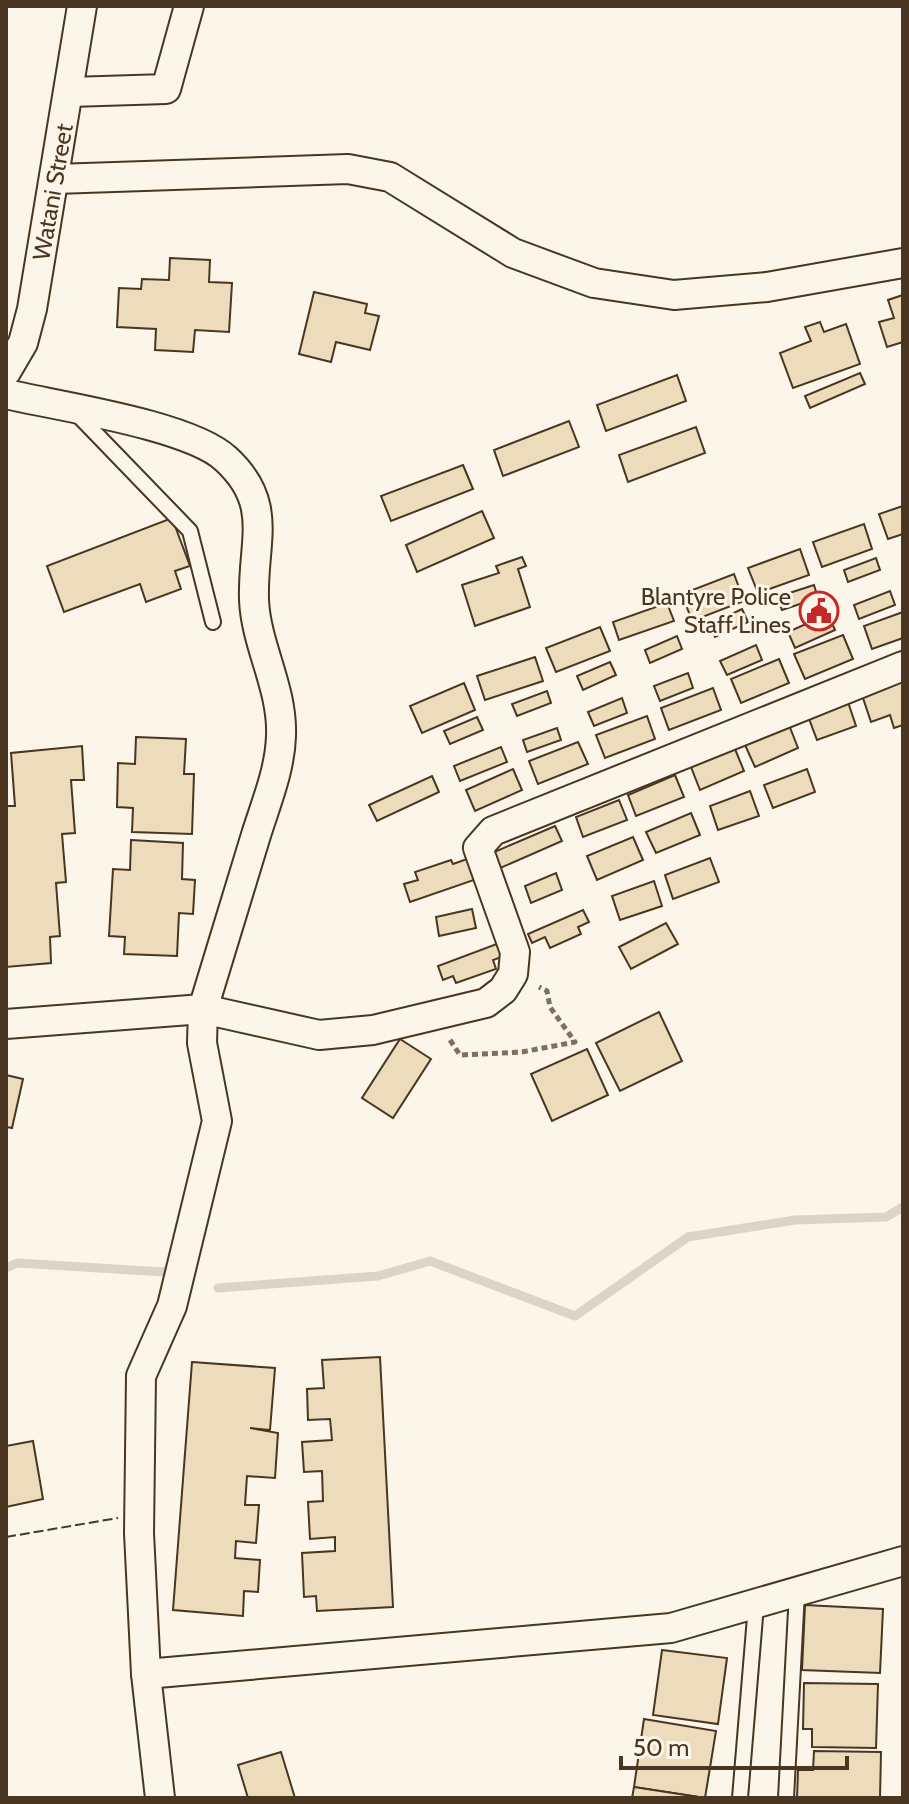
<svg xmlns="http://www.w3.org/2000/svg" width="909" height="1804" viewBox="0 0 909 1804" font-family="Cabin,sans-serif">
<rect width="100%" height="100%" fill="#fbf6e9"/>
<g fill="none" stroke-linecap="round" stroke-linejoin="round">
<g stroke="#dcd4c6" stroke-width="9">
<polyline points="6,1268 17,1263 164,1272"/>
<polyline points="218,1288 378,1276 430,1261 575,1316 688,1237 795,1220 886,1217 903,1207"/>
</g>
</g>
<g fill="#ecdcbc" stroke="#4a3520" stroke-width="2">
<polygon points="170,258 210,260 209,282 232,283 229,332 195,330 193,352 155,350 156,329 117,327 119,288 141,289 142,279 169,280"/>
<polygon points="314,292 367,304 365,313 379,316 370,350 336,342 331,362 299,354"/>
<polygon points="903,295 903,342 887,347 879,322 894,318 888,300"/>
<polygon points="820,322 824,332 846,324 860,364 793,388 780,353 811,341 805,327"/>
<polygon points="860,373 865,384 810,408 805,396"/>
<polygon points="677,375 686,401 606,431 597,405"/>
<polygon points="569,421 579,447 503,476 494,450"/>
<polygon points="696,427 705,453 628,482 619,455"/>
<polygon points="463,465 473,489 391,521 381,496"/>
<polygon points="903,506 903,534 888,539 879,514"/>
<polygon points="482,511 494,538 417,572 406,545"/>
<polygon points="172,518 190,566 175,571 181,589 146,602 140,584 64,612 47,566"/>
<polygon points="864,524 872,549 822,567 813,542"/>
<polygon points="800,549 809,575 758,593 748,568"/>
<polygon points="522,557 526,566 518,569 530,607 475,626 462,585 499,573 496,566"/>
<polygon points="876,558 880,570 848,582 844,570"/>
<polygon points="734,574 744,601 692,621 682,594"/>
<polygon points="814,585 818,598 782,610 777,597"/>
<polygon points="890,591 895,605 859,619 854,605"/>
<polygon points="667,603 674,621 619,640 613,622"/>
<polygon points="742,609 748,622 715,637 710,624"/>
<polygon points="903,612 903,638 872,649 864,626"/>
<polygon points="828,614 835,630 795,648 788,632"/>
<polygon points="600,627 610,651 556,672 546,648"/>
<polygon points="843,635 853,659 805,679 794,654"/>
<polygon points="677,636 682,649 650,663 645,650"/>
<polygon points="756,645 762,660 727,675 720,661"/>
<polygon points="535,657 543,681 485,700 477,676"/>
<polygon points="779,659 789,683 741,703 731,679"/>
<polygon points="610,662 616,675 583,690 577,676"/>
<polygon points="688,673 693,688 660,701 654,686"/>
<polygon points="903,680 903,725 894,728 890,715 871,722 862,695"/>
<polygon points="464,683 475,710 422,733 410,706"/>
<polygon points="713,688 721,710 669,730 661,708"/>
<polygon points="547,691 551,703 517,716 512,704"/>
<polygon points="622,698 627,713 594,726 588,712"/>
<polygon points="848,702 856,726 817,740 808,716"/>
<polygon points="647,716 655,739 605,758 596,735"/>
<polygon points="477,717 483,730 450,744 444,731"/>
<polygon points="789,725 798,748 755,767 745,745"/>
<polygon points="557,728 561,740 527,752 523,740"/>
<polygon points="136,737 186,739 184,774 194,774 192,834 132,832 133,808 117,807 118,763 135,764"/>
<polygon points="578,742 588,764 538,784 529,761"/>
<polygon points="82,746 84,780 71,780 75,833 62,834 66,882 56,883 60,936 50,937 51,963 6,967 6,806 15,806 11,753"/>
<polygon points="501,747 507,762 460,781 454,766"/>
<polygon points="735,749 744,771 700,790 691,767"/>
<polygon points="513,769 522,790 475,811 466,790"/>
<polygon points="807,769 815,792 773,808 764,785"/>
<polygon points="675,775 684,797 636,816 628,795"/>
<polygon points="432,776 439,792 377,821 369,805"/>
<polygon points="750,791 759,816 718,830 710,806"/>
<polygon points="619,800 627,820 583,837 576,817"/>
<polygon points="691,813 700,835 656,853 646,832"/>
<polygon points="555,826 562,841 498,869 492,853"/>
<polygon points="633,837 643,860 597,880 587,856"/>
<polygon points="131,840 183,843 182,879 195,880 193,914 179,913 177,956 124,954 125,937 109,936 113,869 130,870"/>
<polygon points="710,858 719,882 673,899 665,875"/>
<polygon points="467,859 474,880 410,902 404,884 418,880 415,872 451,860 453,864"/>
<polygon points="556,873 562,890 531,903 525,886"/>
<polygon points="654,881 662,906 620,920 612,896"/>
<polygon points="472,909 476,928 439,936 436,917"/>
<polygon points="583,910 589,922 578,927 581,934 550,948 545,937 532,943 528,934"/>
<polygon points="666,923 678,944 631,969 619,947"/>
<polygon points="502,942 507,955 493,960 496,969 456,983 453,976 443,980 438,966"/>
<polygon points="659,1012 682,1061 620,1091 596,1043"/>
<polygon points="400,1039 431,1059 393,1118 362,1098"/>
<polygon points="587,1049 608,1095 552,1121 531,1074"/>
<polygon points="6,1075 23,1079 12,1128 6,1127"/>
<polygon points="380,1357 393,1607 317,1611 316,1596 304,1597 302,1553 335,1551 335,1537 310,1539 308,1502 323,1501 322,1471 304,1472 302,1442 332,1440 330,1419 308,1420 307,1389 324,1388 322,1360"/>
<polygon points="192,1362 275,1368 270,1430 250,1428 278,1433 275,1478 247,1476 245,1505 259,1505 256,1543 236,1541 235,1558 260,1560 258,1592 244,1591 243,1616 173,1610"/>
<polygon points="33,1441 43,1499 6,1507 6,1446"/>
<polygon points="805,1605 883,1609 880,1673 802,1670"/>
<polygon points="662,1650 727,1658 718,1724 653,1715"/>
<polygon points="804,1683 878,1684 876,1748 812,1747 812,1729 803,1729"/>
<polygon points="644,1719 716,1731 705,1798 634,1787"/>
<polygon points="814,1751 881,1752 880,1798 797,1798 798,1770 813,1770"/>
<polygon points="281,1752 295,1798 248,1798 238,1765"/>
<polygon points="634,1787 705,1798 632,1798"/>
</g>
<g fill="none" stroke-linecap="round" stroke-linejoin="round">
<defs>
<g id="service">
<polyline points="75,412 190,531 213,622"/>
<polyline points="740,1798 756,1605"/>
<polyline points="786,1798 797,1592"/>
</g>
<g id="minor">
<polyline points="70,92 166,89 189,6"/>
<polyline points="55,179 348,169 390,177 513,253 594,283 674,295 767,287 903,263"/>
<polyline points="6,372 23,343 32,309 82,6"/>
<path d="M6,394C57,406 190,425 226,459C275,504 252,542 254,600C256,646 283,688 281,736C280,770 266,803 256,835C238,893 221,951 203,1009L202,1043L217,1121L172,1306L141,1376L139,1533L146,1674L160,1798"/>
<polyline points="6,1024 203,1009 319,1035 373,1030 486,1003 503,990 513,974 515,952 478,848 493,831 903,666"/>
<polyline points="146,1674 671,1628 903,1561"/>
</g>
</defs>
<use href="#service" stroke="#4a3520" stroke-width="18"/>
<use href="#minor" stroke="#4a3520" stroke-width="32"/>
<polyline stroke="#7f6f5c" stroke-width="5" stroke-dasharray="6 4" stroke-linecap="butt" points="450,1040 460,1055 522,1052 575,1042 550,1007 547,991 539,987"/>
<use href="#service" stroke="#fbf6e9" stroke-width="14"/>
<use href="#minor" stroke="#fbf6e9" stroke-width="28"/>
<polyline stroke="#4a3520" stroke-width="2" stroke-dasharray="10 4" stroke-linecap="butt" points="6,1537 118,1518"/>
</g>
<defs>
<symbol id="civic-ring" viewBox="-11 -11 22 22"><circle r="9.5" fill="#fbf6e9" stroke="#c62828" stroke-width="1.5"/><path d="M-.6-6.5H3V-4.5H.6V-3L4-1V1h2V6H-6V1h2V-1L-.6-3ZM-1.2 2.5V6h2.4V2.5Z" fill="#c62828"/></symbol>
</defs>
<g fill-rule="evenodd">
<use href="#civic-ring" x="797" y="589" width="44" height="44"/>
</g>
<g text-anchor="middle" stroke-width="6" stroke-linejoin="round" paint-order="stroke">
<g font-size="24" fill="#4a3520" stroke="#fbf6e9">
<text transform="translate(53 192) rotate(-80)" y="8">Watani Street</text>
</g>
<g font-size="24" fill="#4a3520" stroke="#fbf6e9" text-anchor="end">
<text x="791" y="605">Blantyre Police<tspan x="791" dy="28">Staff Lines</tspan></text>
</g>
</g>
<rect width="909" height="1804" fill="none" stroke="#4a3520" stroke-width="16"/>
<path d="M621 1756v12h226v-12" fill="none" stroke="#4a3520" stroke-width="4"/>
<text x="633" y="1756" font-size="24" fill="#4a3520" stroke="#fbf6e9" stroke-width="6" paint-order="stroke">50 m</text>
</svg>
